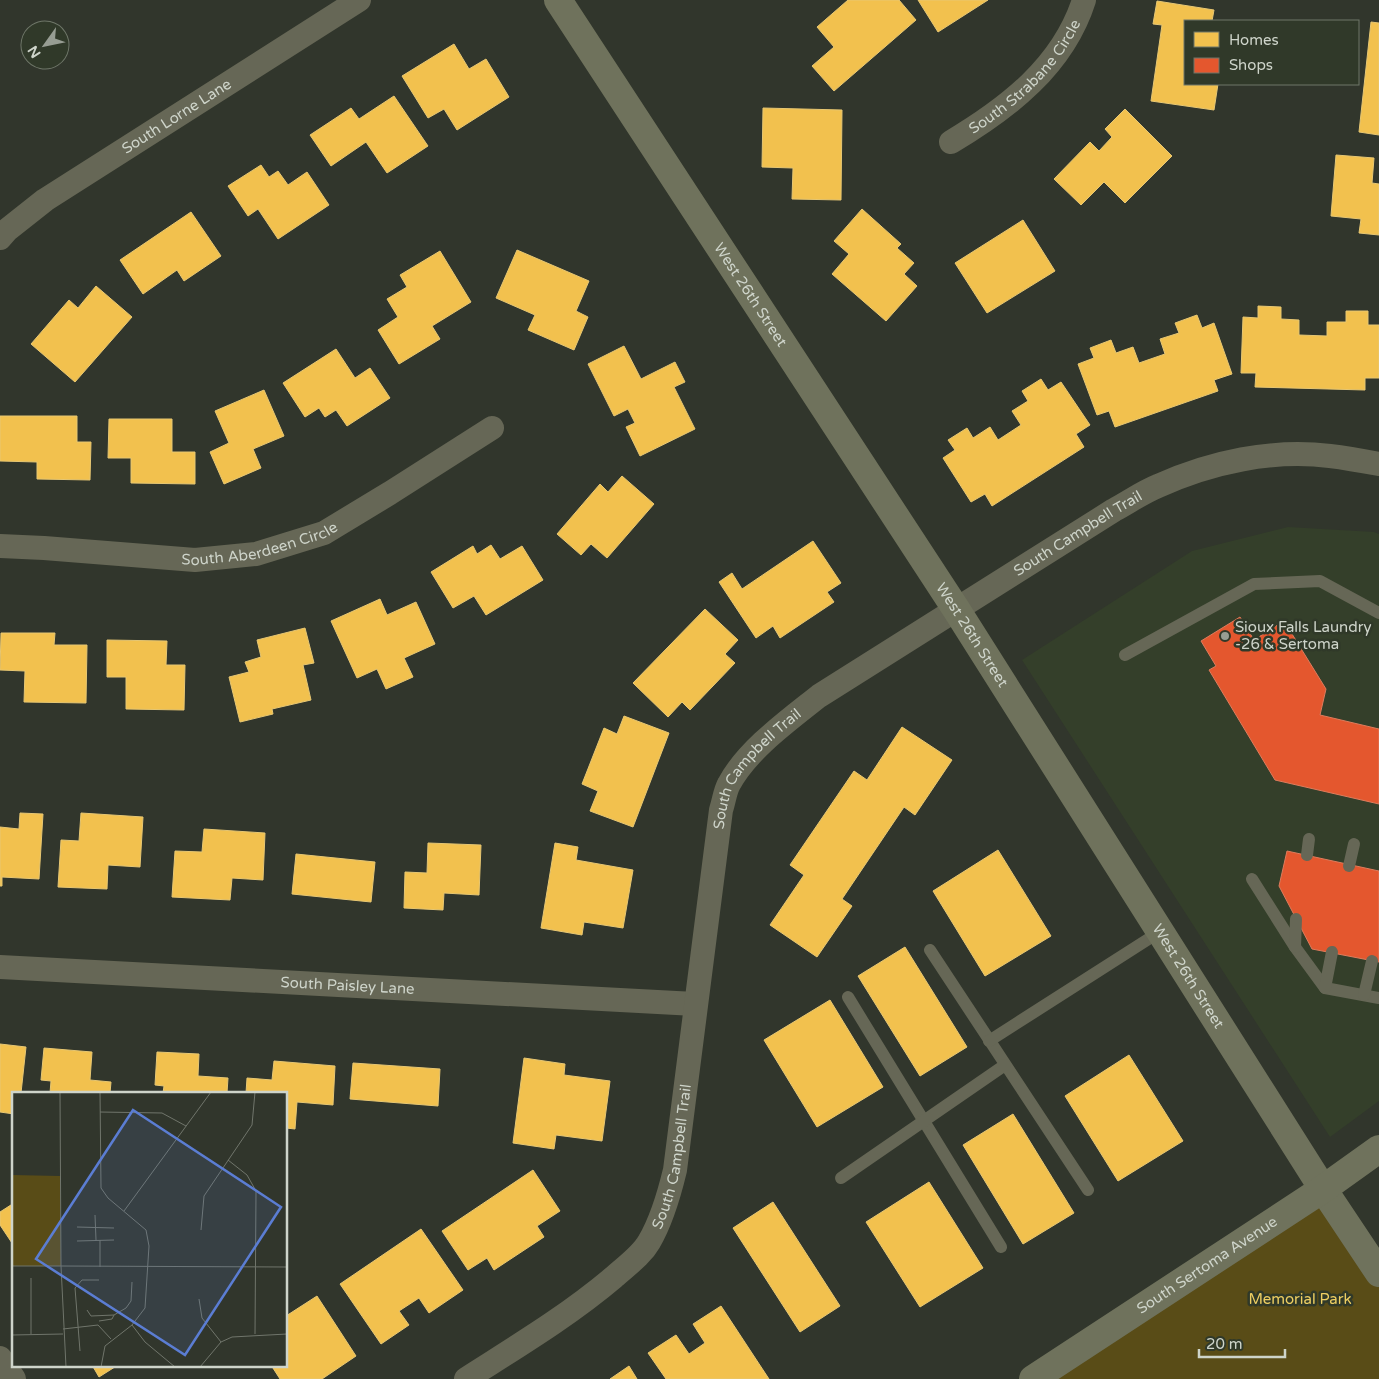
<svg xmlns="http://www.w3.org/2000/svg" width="1379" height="1379" viewBox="0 0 1379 1379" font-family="'Varela Round',sans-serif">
<rect width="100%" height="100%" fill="#31362c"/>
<polygon fill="#343f2a" points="1288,527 1374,532 1379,534 1379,1101 1330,1137 1022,660 1192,551"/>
<polygon fill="#594c17" points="1323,1189 1379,1274 1379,1379 1033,1379"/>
<g fill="#f2c14e" stroke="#e7c773">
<polygon points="848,0 899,0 916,20 834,91 812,66 834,47 817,27"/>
<polygon points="918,0 988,0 938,32"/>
<polygon points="1157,1 1214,10 1212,21 1185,21 1185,84 1218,84 1214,110 1151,101 1162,25 1153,24"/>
<polygon points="1371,22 1379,23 1379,135 1359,132"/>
<polygon points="454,44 469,69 486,59 509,97 457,130 444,109 428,118 402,76"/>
<polygon points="394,96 428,146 387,173 366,142 331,166 310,135 351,108 359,119"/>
<polygon points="763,108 842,110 841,200 792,199 793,168 762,167"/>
<polygon points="1125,109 1172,156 1125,203 1104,182 1081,205 1054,179 1090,142 1099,151 1112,137 1105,129"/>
<polygon points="1336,155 1374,158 1372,183 1379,184 1379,235 1359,233 1361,219 1331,216"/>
<polygon points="261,165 269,177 278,171 288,185 307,172 329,205 278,239 258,209 248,216 228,186"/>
<polygon points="862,209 901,244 897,248 914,263 904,274 917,286 886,321 832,274 849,254 834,241"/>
<polygon points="191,212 221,256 184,281 177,270 143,294 120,260"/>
<polygon points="1023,220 1055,271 987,313 955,263"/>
<polygon points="517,250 589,281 576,311 588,317 574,350 528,330 535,315 496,298"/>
<polygon points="440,251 471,302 432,326 440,339 399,364 378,330 398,317 387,299 407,287 400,275"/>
<polygon points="96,286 132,317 75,382 31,344 69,300 78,308"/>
<polygon points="1258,306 1281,307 1281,319 1299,320 1299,335 1327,336 1327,322 1346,322 1346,311 1368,311 1368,325 1379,325 1379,378 1365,378 1365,390 1255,387 1256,373 1241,373 1243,317 1258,318"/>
<polygon points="1197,315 1202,328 1214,323 1232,374 1214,380 1218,391 1115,427 1109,411 1097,415 1078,364 1094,358 1090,348 1111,340 1116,353 1133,347 1139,363 1165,354 1160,339 1179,333 1175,323"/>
<polygon points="624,346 641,379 675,362 685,382 674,387 695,429 640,456 626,427 635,423 628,409 614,416 588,364"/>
<polygon points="336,349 355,378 370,368 390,398 347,426 336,410 325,417 319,408 305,417 283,383"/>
<polygon points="1041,379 1048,390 1061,382 1090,425 1076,434 1084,447 992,506 985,494 971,502 943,458 955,450 948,440 967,428 973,438 990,427 998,440 1021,425 1012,411 1028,401 1022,391"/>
<polygon points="264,390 284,436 253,449 261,468 224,484 210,452 229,443 215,411"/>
<polygon points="0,416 77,416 77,442 91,442 90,480 37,479 37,462 0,461"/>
<polygon points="109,419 172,419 172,452 195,452 195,484 131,483 131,458 108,458"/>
<polygon points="622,476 654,504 607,558 591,544 581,555 557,534 600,484 608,492"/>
<polygon points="813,541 841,583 827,592 834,602 780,638 773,626 756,638 719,582 732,573 742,589"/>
<polygon points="491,545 500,559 522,546 543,580 486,615 474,596 453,608 431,572 473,546 477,554"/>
<polygon points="380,599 387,615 416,602 435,644 404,658 413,677 386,689 377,669 357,678 331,621"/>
<polygon points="705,609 738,640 725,654 735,663 690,710 682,702 668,717 633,683"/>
<polygon points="305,628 314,663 303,665 311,700 272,709 273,714 240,722 229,677 249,672 245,662 261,657 257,640"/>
<polygon points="1,633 55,633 54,645 87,645 86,703 24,702 25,671 0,670"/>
<polygon points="107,640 167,641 166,665 185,665 184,710 126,709 126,677 107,677"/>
<polygon points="624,716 669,733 633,827 590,811 598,791 582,784 604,728 617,734"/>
<polygon points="902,727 952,760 915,815 904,807 842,899 852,906 817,957 770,925 804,875 790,865 854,771 867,780"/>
<polygon points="20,813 43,814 39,879 2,877 2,886 0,886 0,827 19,829"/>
<polygon points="81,813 143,817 140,867 108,865 107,889 58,887 61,840 79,841"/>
<polygon points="204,829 265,833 263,880 232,878 230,900 172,897 175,851 202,852"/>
<polygon points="428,843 481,845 479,895 444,893 443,910 404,908 405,872 427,873"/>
<polygon points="555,843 578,847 576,860 633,870 623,928 584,922 582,935 541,928"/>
<polygon points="998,850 1051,936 985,976 933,891"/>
<polygon points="296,854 375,862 371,902 292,894"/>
<polygon points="905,947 967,1047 920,1076 858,976"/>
<polygon points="830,1000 883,1087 817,1127 764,1040"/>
<polygon points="0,1044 26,1047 21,1093 14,1093 14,1114 0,1112"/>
<polygon points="44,1048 92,1052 90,1080 111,1082 110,1093 50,1093 51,1081 41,1080"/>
<polygon points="157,1052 199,1054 198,1076 228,1078 227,1093 163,1093 164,1086 155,1085"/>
<polygon points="1129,1055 1183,1141 1118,1181 1065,1096"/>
<polygon points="524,1058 565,1064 564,1075 610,1081 602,1141 556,1135 554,1149 513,1143"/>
<polygon points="274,1061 335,1066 333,1105 297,1102 295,1129 286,1128 286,1093 246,1093 247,1078 272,1080"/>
<polygon points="353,1063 440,1069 438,1106 350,1099"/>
<polygon points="1013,1114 1074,1213 1023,1244 963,1145"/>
<polygon points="533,1170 560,1211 537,1226 544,1237 494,1270 487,1258 468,1270 442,1231"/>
<polygon points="929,1182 983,1268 920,1307 866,1222"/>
<polygon points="773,1202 840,1306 800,1332 733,1228"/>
<polygon points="14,1203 14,1246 0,1225 0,1212"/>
<polygon points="421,1229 463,1290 429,1313 419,1298 399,1311 409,1325 381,1344 340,1284"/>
<polygon points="317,1296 356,1356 322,1379 280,1379 271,1365 286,1365 286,1316"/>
<polygon points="721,1306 769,1379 666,1379 648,1353 676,1335 689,1354 705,1343 693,1324"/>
<polygon points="92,1365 118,1365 99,1377"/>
<polygon points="629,1366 637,1379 610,1379"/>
</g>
<g fill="#e4572e" stroke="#dd7c5d">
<polygon points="1240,617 1254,640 1284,621 1326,689 1320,715 1379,729 1379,804 1275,780 1209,670 1216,666 1201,641"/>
<polygon points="1287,851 1379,871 1379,962 1312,949 1279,886"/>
</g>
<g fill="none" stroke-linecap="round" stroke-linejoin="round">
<g stroke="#666756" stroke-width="12">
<polyline points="1125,655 1254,584 1320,581 1379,613"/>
<polyline points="1307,855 1309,839"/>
<polyline points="1349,866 1354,844"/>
<polyline points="1252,879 1295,947 1325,988 1379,998"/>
<polyline points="1295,947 1296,919"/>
<polyline points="930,950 1088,1190"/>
<polyline points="1325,988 1332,952"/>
<polyline points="1364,995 1372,961"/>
<polyline points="848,997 1001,1247"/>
<polyline points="989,1041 1161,931"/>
<polyline points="841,1178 1005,1065"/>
</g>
<g stroke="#666756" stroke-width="24">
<path id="s1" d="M951,142C1008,108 1063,66 1084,0"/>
<path id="s2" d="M0,238L7,230L45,200L359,0"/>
<path id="s3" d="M0,546L44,548L195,560L256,554L324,533L390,493L492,428"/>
<path id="s4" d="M0,967L695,1004"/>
<polyline points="0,1358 14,1379"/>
<path id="s5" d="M466,1379C516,1347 568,1316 614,1277C626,1266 641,1256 649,1242C662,1220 669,1195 675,1170L721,810C724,801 725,791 729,784C747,750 789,720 819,696L1114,510C1129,502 1143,492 1158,486C1211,462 1272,449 1330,456C1346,458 1363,461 1379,464"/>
</g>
<g stroke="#6f725c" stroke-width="28">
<path id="s6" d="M558,0L956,609L1323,1189L1379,1273"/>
<path id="s7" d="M1033,1379L1323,1189L1379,1149"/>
</g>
</g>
<circle fill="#979d93" stroke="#303929" stroke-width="2" cx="1225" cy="636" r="5"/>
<g text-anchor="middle" stroke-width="5" stroke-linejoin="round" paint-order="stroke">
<g font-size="15" fill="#ced4ca" stroke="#303929">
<text dy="5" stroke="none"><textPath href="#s1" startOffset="100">South Strabane Circle</textPath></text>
<text dy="5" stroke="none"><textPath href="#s2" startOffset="215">South Lorne Lane</textPath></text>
<text dy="5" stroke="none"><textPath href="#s6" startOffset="352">West 26th Street</textPath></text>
<text dy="5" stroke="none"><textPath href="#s5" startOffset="1129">South Campbell Trail</textPath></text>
<text dy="5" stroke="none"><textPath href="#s3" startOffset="262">South Aberdeen Circle</textPath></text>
<text dy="5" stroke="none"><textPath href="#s6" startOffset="758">West 26th Street</textPath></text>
<text dy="5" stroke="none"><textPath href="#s5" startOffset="724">South Campbell Trail</textPath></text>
<text dy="5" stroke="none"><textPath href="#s6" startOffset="1162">West 26th Street</textPath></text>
<text dy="5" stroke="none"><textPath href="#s4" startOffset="348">South Paisley Lane</textPath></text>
<text dy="5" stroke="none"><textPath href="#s5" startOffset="319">South Campbell Trail</textPath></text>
<text dy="5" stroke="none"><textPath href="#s7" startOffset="208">South Sertoma Avenue</textPath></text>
</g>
<g font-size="15" fill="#ced4ca" stroke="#303929" text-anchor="start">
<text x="1235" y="632">Sioux Falls Laundry<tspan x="1235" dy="17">-26 &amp; Sertoma</tspan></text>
</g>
<g font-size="15" fill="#edce62" stroke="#303929">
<text x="1300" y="1304">Memorial Park</text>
</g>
</g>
<g transform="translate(12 1092)">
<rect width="275" height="275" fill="#31362c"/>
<path d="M0,83L48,84L49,174H0Z" fill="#594c17"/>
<path fill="none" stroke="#70756b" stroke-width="1" d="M48,0L49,174L54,275M88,0L89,96L96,106L134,138L137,154L133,216L120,233L93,254L89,275M88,20L150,21L174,34M216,68L235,83L244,99L243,242M112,119L199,0M83,123L84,148M65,135L102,136M189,138L192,104L240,33L243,0M65,149L102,148M0,174H49M49,174L275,175M88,175V148M19,186V242M187,207L190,226L209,250M75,218L79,224L102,223L114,216L119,209L120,190M87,229L100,227L102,223M120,233L133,250L163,275M51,237L86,233L99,247M0,243L51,242M68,259L63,196L70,188H87M188,275L209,250L220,245L275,242"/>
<path fill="#5b7dd3" fill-opacity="0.15" stroke="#5b7dd3" stroke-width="2.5" d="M121,18L269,115L173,263L24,167Z"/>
<rect width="275" height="275" fill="none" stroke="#ced4ca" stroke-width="2.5"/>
</g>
<rect x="1184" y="20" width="175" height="65" fill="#303929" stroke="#6f7769"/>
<rect x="1194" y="32" width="25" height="15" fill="#f2c14e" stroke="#6f7769"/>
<text x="1229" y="45" font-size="15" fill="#ced4ca">Homes</text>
<rect x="1194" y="58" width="25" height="15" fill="#e4572e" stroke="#6f7769"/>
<text x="1229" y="70" font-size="15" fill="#ced4ca">Shops</text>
<g transform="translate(45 45) rotate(237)"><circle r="24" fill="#303929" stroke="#6f7769"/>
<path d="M0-4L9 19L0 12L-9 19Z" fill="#979d93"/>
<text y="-8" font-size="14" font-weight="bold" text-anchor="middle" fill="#ced4ca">N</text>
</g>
<path d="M1199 1349v8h86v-8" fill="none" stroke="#ced4ca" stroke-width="2.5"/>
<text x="1206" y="1349" font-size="15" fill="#ced4ca" stroke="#303929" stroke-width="4" paint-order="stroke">20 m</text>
</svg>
